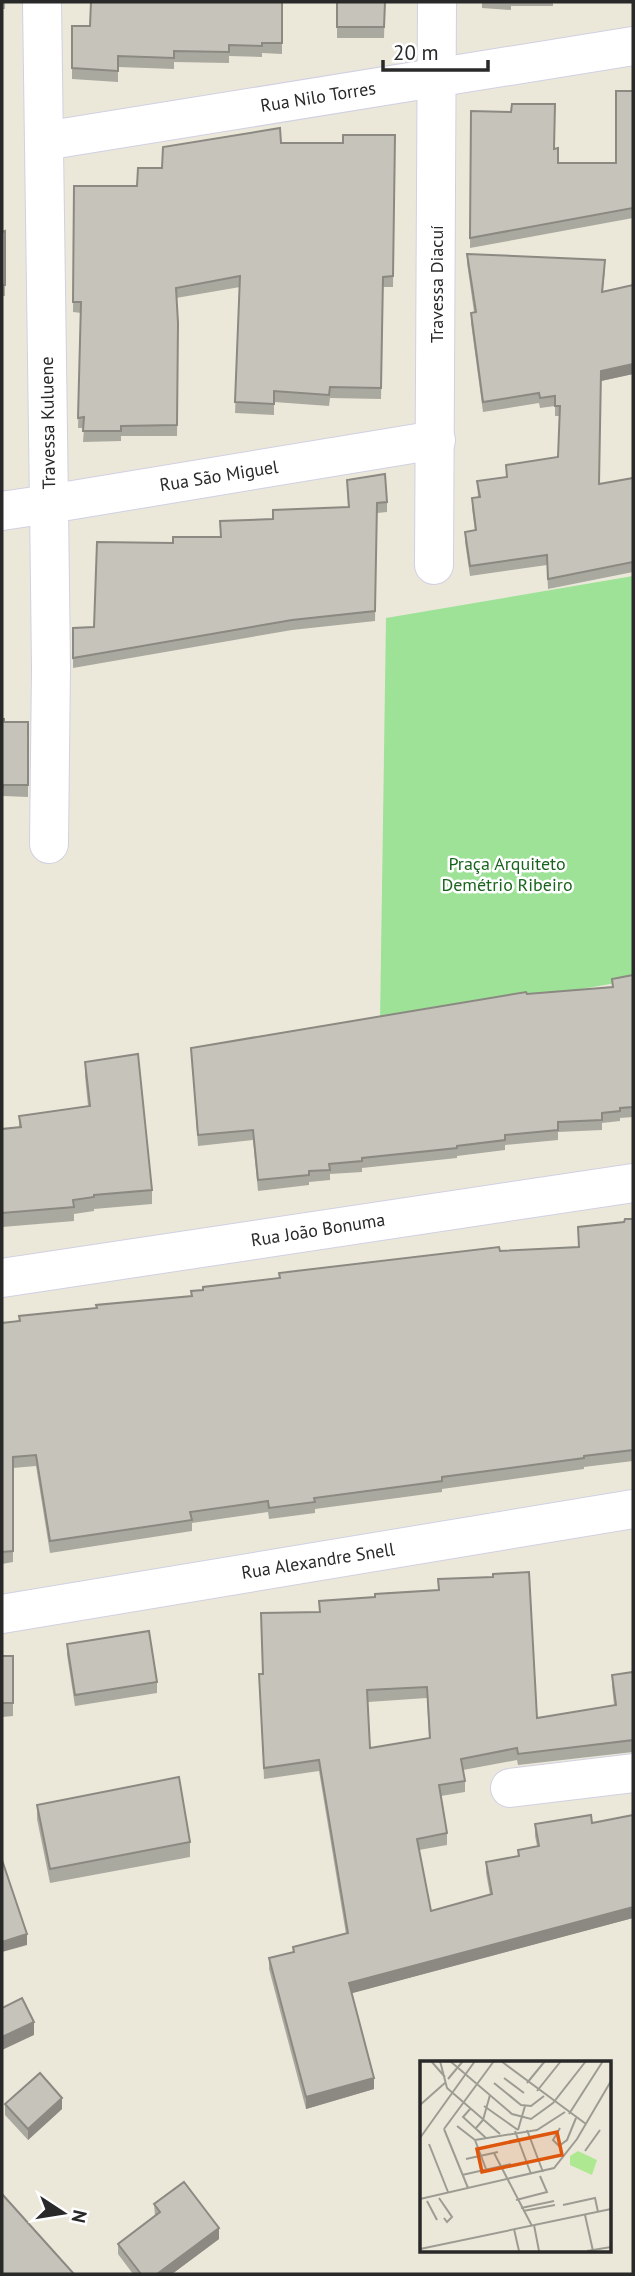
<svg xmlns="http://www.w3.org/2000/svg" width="635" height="2276" viewBox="0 0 635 2276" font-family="'PT Sans',sans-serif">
<rect width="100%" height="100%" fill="#ebe8da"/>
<polygon fill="#9de297" points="633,576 633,980 380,1024 386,618"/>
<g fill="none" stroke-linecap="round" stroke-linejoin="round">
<defs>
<g id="street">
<polyline points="44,141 633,46"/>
<polyline points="434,565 437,2"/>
<polyline points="49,844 51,668 49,504 436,440"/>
<polyline points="2,1278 633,1183"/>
<polyline points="2,1614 633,1509"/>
<polyline points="510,1788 633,1773"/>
</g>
<polyline id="secondary" points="2,511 49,504 42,2"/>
</defs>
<use href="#street" stroke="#d1d0e2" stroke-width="40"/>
<use href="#secondary" stroke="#d1d0e2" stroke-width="40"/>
<use href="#street" stroke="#fff" stroke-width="38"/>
<use href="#secondary" stroke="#fff" stroke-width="38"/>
</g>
<g fill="#aaa9a0" fill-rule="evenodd">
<rect x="2" y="2" width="3" height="7"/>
<polygon points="282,2 282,54 262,53 262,57 229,56 229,63 174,62 174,69 118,67 118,82 72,79 72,26 90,26"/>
<polygon points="337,2 385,2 384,38 337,38"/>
<polygon points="482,2 553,2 553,6 511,6 511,10 482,8"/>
<polygon points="633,91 633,218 470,248 471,111 511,112 554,149 558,163 616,163"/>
<polygon points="395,135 393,287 383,287 381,399 330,398 329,406 274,402 274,415 235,413 240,287 176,298 178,323 177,436 121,436 121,441 83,442 84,428 78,428 81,313 73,312 74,186 137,186 162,168 281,143 343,143"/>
<polygon points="2,232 5,242 5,296 2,296"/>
<polygon points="467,254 605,270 603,291 633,285 633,374 601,381 599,484 633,478 633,572 548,589 547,565 470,576 465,542 465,532 475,531 472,508 472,498 478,497 477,481 506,477 506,465 558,457 559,416 555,416 555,406 540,408 539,403 483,412 471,323 471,313 474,312 467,263"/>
<polygon points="347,480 387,502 387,512 377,513 375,621 292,630 73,668 73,628 94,627 173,543 221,537 273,519 348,507"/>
<polygon points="2,719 4,722 28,722 28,797 3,796 3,799 2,799"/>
<polygon points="633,975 633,1117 620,1118 620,1121 602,1123 602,1130 558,1132 558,1140 505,1145 505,1150 457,1156 457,1158 362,1168 362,1172 330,1174 330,1180 309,1182 309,1185 258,1191 253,1140 198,1146 191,1048 527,994 612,987 612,979"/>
<polygon points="85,1062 152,1190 152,1204 94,1209 94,1211 74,1214 74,1221 2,1227 2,1129 19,1127 19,1116 88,1106 85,1076"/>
<polygon points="633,1219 633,1461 584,1467 584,1469 442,1489 442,1492 315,1509 315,1513 269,1519 268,1512 192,1523 192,1531 50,1553 36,1466 13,1468 13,1562 2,1564 2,1323 97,1308 191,1296 279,1278 279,1273 500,1251 578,1247 578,1227 624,1222"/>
<path d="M375,1597L537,1718L614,1705L612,1686V1675L633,1672V1752L518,1765L517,1760L463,1770L465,1781V1792L441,1796L447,1833V1845L419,1850L431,1911L490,1895L486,1873V1862L518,1856V1850L537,1846L535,1836V1824L592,1823L633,1815V1920V1918L352,1993L374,2089L306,2109L269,1969V1958L293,1952V1947L346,1934L319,1771L264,1779L259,1674H263L319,1612V1601ZM427,1698L429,1738L370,1748L368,1702Z"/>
<polygon points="67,1644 157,1682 157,1693 75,1706 67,1655"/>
<polygon points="2,1656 13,1656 13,1716 2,1717"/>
<polygon points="37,1805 190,1842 190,1857 50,1883 37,1819"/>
<polygon points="5,2104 62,2109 28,2140 5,2115"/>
<polygon points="154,2204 219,2239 172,2274 133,2274 118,2254 118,2244 155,2216"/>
</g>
<g fill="#8b8982">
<polygon points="633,364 633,374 601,381 601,371"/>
<polygon points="633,1907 633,1918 349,1994 349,1983"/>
<polygon points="27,1934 27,1945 2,1952 2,1942"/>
<polygon points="34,2022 34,2035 2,2050 2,2037"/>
<polygon points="374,2078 374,2089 306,2109 306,2097"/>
<polygon points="62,2098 62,2109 28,2140 28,2129"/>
<polygon points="219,2228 219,2239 172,2274 157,2274"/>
</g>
<g fill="#c6c4ba" stroke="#8b8982" stroke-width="2" fill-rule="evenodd">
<polygon points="91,2 282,2 282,43 262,43 262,46 229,45 229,52 174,51 174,58 118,56 118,71 72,68 72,26 90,26"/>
<polygon points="337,2 385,2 384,27 337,27"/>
<polygon points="616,91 633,91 633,208 470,238 471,111 511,112 512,104 555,104 554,149 558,148 558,163 616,163"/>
<polygon points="280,128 281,143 343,143 343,135 395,135 393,276 383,277 381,388 330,387 329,395 274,391 274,404 235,402 240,276 176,288 178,323 177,425 121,426 121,431 83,431 84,417 78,418 81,302 73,302 74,186 137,186 138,168 162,168 163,147"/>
<polygon points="5,231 5,285 2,285 2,232"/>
<polygon points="467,254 605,260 602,292 633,285 633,364 601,371 599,484 633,478 633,562 548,579 547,555 470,566 465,532 476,530 472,498 480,497 477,481 507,477 506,465 558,457 560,406 555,406 555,396 540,398 539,393 483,402 471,313 476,312"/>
<polygon points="385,474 387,502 377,503 375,611 292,620 73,658 73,628 94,627 97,542 173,543 173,537 221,537 220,521 273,519 273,510 349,507 347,480"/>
<polygon points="2,719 4,719 4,722 28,722 28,785 3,785 3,787 2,787"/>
<polygon points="633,975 633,1107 620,1108 620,1111 602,1113 602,1120 558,1122 558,1130 505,1135 505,1140 457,1146 457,1148 362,1158 362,1161 329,1164 330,1170 309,1171 309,1175 258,1180 253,1130 198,1135 191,1048 526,992 527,994 613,987 612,979"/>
<polygon points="138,1054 152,1190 94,1195 94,1197 73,1200 74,1207 2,1213 2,1129 21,1127 19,1116 90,1106 85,1062"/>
<polygon points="625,1219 633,1219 633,1450 584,1456 584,1458 442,1477 442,1481 314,1498 315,1502 269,1508 268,1501 190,1512 192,1520 50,1541 36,1455 13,1457 13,1551 2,1552 2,1323 20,1321 19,1316 97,1308 96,1305 192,1296 191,1291 203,1290 203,1287 280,1278 279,1273 499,1247 500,1251 579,1247 578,1227 624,1222"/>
<path d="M529,1572L537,1718L616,1705L612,1675L633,1672V1740L518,1754L517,1748L461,1759L465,1781L439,1785L447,1833L417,1839L431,1911L492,1894L486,1862L519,1856L518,1850L539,1846L535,1824L591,1815L592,1823L633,1815V1909V1907L349,1983L374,2078L306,2097L269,1958L294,1952L293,1947L348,1933L319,1760L264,1768L259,1674H263L261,1613L320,1612L319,1601L375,1597V1594L439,1590L438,1579L493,1577V1574ZM427,1687L430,1738L370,1748L367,1690Z"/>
<polygon points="149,1631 157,1682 75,1695 67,1644"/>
<rect x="2" y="1656" width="11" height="47"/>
<polygon points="179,1777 190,1842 50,1869 37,1805"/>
<polygon points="2,1860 27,1934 2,1942"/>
<polygon points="22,1998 34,2022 2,2037 2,2008"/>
<polygon points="40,2073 62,2098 28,2129 5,2104"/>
<polygon points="184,2182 219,2228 157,2274 141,2274 118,2244 160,2212 154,2204"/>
<polygon points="2,2194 74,2274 2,2274"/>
</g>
<g text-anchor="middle" stroke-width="5" stroke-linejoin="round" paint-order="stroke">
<g font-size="18" fill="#292929" stroke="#fff">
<text transform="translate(318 97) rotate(-9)" y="6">Rua Nilo Torres</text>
<text transform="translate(437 284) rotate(-90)" y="6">Travessa Diacuí</text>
<text transform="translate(48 423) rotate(-91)" y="6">Travessa Kuluene</text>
<text transform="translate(219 476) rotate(-9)" y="6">Rua São Miguel</text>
<text transform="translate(318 1230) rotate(-9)" y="6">Rua João Bonuma</text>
<text transform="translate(318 1561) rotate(-9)" y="6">Rua Alexandre Snell</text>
</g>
<g font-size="18" fill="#1a651d" stroke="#fff">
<text x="507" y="870">Praça Arquiteto<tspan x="507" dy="21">Demétrio Ribeiro</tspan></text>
</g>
</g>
<g transform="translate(420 2061)">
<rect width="191" height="191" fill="#ebe8da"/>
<path d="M158,90L177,99L172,114L150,104V95Z" fill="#aee992"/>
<path fill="none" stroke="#9d9c93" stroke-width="2" d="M11,0L25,16M20,0L27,27L80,73M30,0L92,53L111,58L133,42L166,0M81,0L166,63M84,17L104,32M28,18L43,0M74,22L101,44L111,45L124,35M107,22L125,0M117,30L141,0M0,44L26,21M64,45L98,69M51,47L43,56L66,77M149,53L183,0M37,65L55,79M56,67L63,59L70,34M140,67L133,79L139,85L147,79L156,57M24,68L74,0M24,68L48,127M98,69L105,45M107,69L123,111M95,70L111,113M0,77L55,0M55,79L117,69L145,51M55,79L66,108M9,83L28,131M165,90L180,69M74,92L112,165M46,98L78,91M42,114L91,103M19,137L32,156L27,161L24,157M0,138L134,107L157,78L191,20M96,139L127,131L120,115M7,140L17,159M143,144L175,137L178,151M101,147L134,140M103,150L135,144M165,154L173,190M114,164L119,190M94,168L99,190M0,188L191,148M167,190L191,186"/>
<path fill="#de570d" fill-opacity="0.15" stroke="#de570d" stroke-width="3.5" d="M137,71L142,94L62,111L57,88Z"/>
<rect width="191" height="191" fill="none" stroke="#292929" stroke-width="3.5"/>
</g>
<rect width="635" height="2276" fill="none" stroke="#292929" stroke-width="7"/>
<g transform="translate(63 2213) rotate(102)" stroke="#ffffff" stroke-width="5" paint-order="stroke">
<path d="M0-5L12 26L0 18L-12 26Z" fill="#292929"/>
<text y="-10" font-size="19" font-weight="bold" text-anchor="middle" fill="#292929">N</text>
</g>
<path d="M383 60v10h105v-10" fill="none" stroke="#292929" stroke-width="3.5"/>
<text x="393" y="60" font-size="21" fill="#292929" stroke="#ffffff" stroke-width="5" paint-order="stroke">20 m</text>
</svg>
